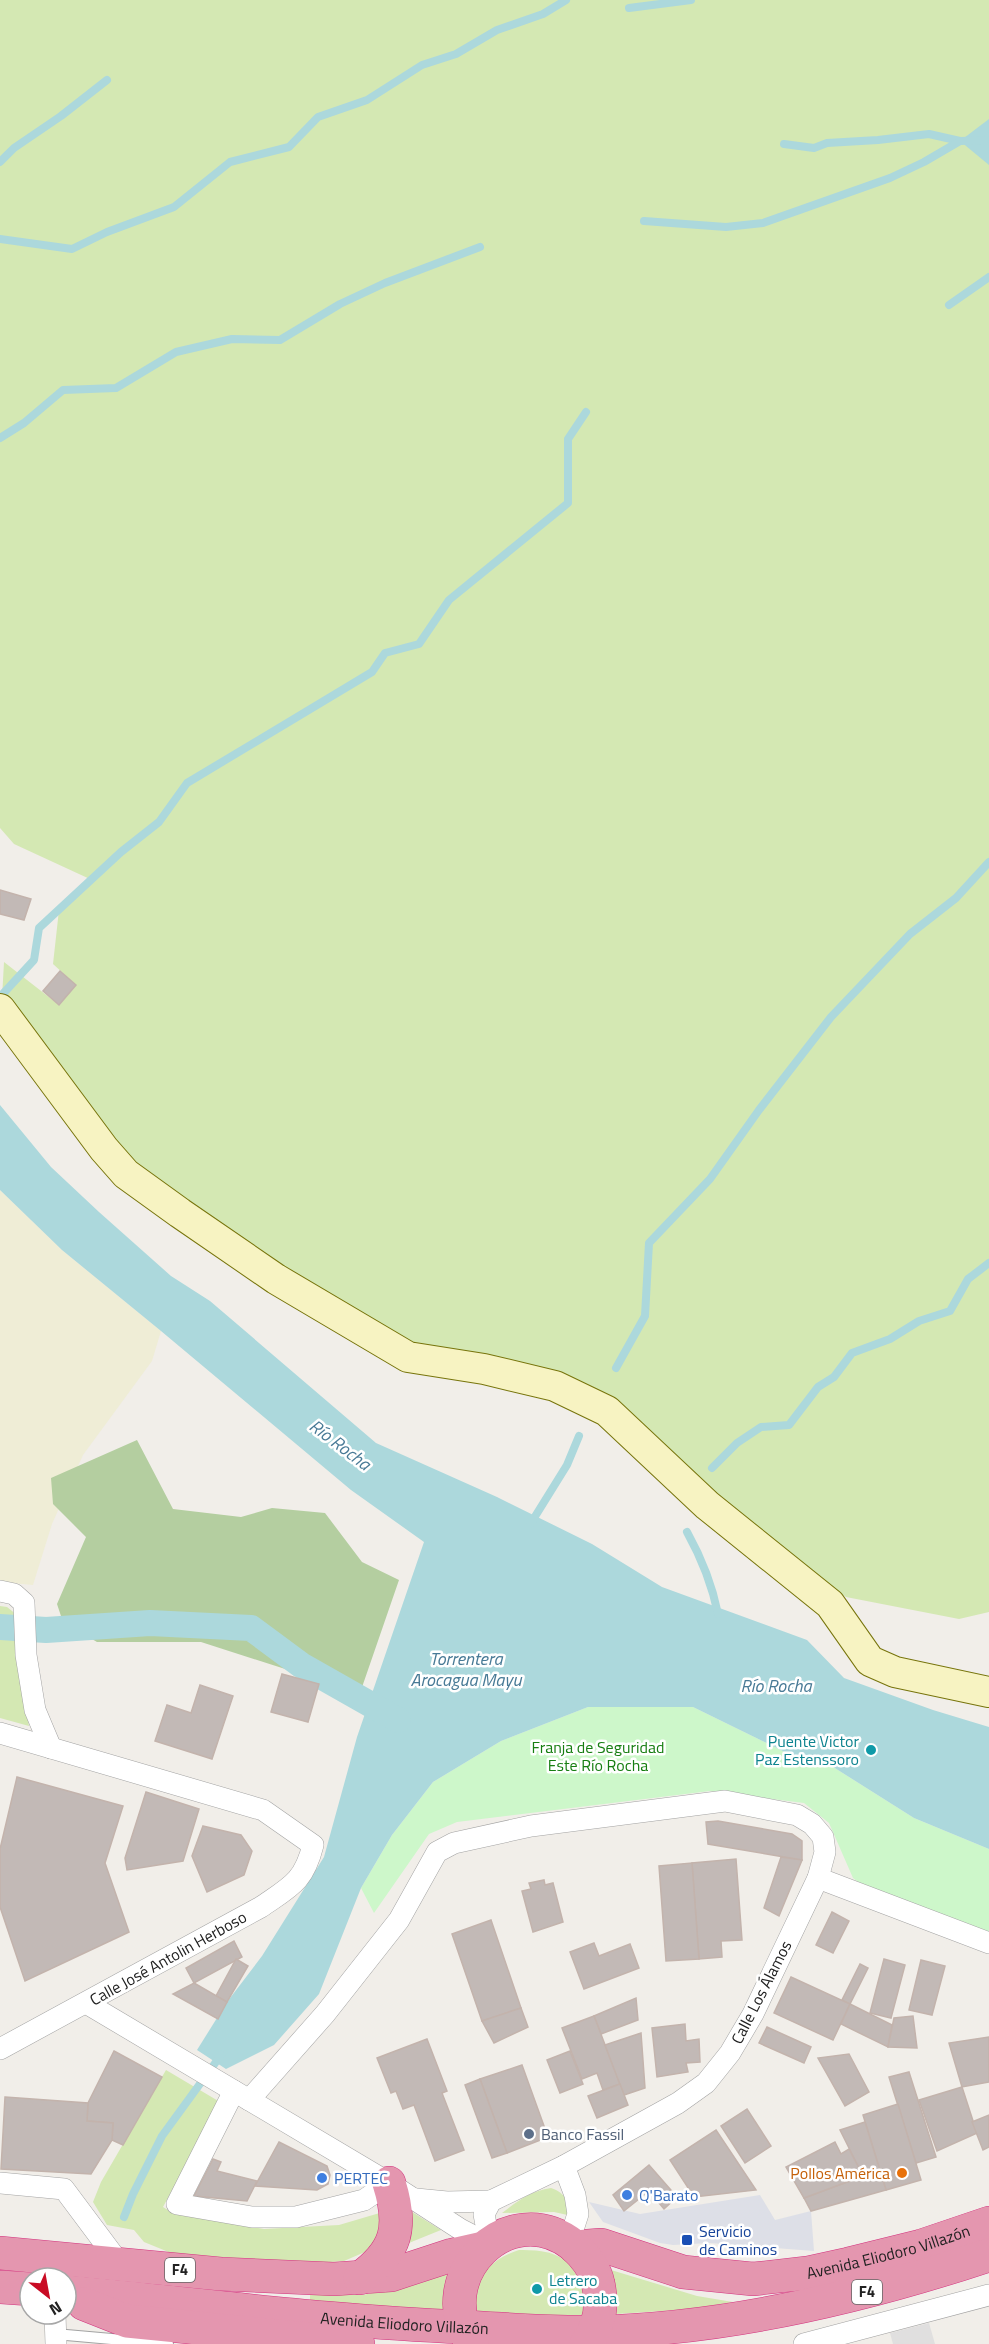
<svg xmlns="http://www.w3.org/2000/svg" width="989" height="2344" viewBox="0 0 989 2344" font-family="'Titillium Web',sans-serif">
<rect width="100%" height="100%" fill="#f1eee9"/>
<polygon fill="#e0dfdf" points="929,2323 935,2344 893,2344 890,2333"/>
<polygon fill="#efedd6" points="0,1190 62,1250 161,1331 152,1361 83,1455 52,1524 33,1585 0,1582"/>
<g fill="#d4e8b3">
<polygon points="0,0 989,0 989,1612 959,1619 846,1597 744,1520 648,1438 417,1349 280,1273 122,1160 2,998 4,962 59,1005 76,985 53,964 59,910 92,880 14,844 0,828"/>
<polygon points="0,1606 7,1607 17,1615 17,1662 29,1726 0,1718"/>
<polygon points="166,2070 220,2102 163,2207 171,2212 264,2229 339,2225 383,2212 376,2244 365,2252 344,2261 317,2263 287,2263 171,2253 144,2242 134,2230 107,2225 93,2202 101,2182"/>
<path d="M551,2188C566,2193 568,2202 572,2216L554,2212L502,2213C518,2201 530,2191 551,2188Z"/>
<polygon points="404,2207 441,2230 399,2247"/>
<path d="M519,2250C572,2249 580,2270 588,2317L471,2316C472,2282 487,2260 519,2250Z"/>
<polygon points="457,2264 446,2291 443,2314 310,2303 310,2293 363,2295 402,2286"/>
<polygon points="611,2270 697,2296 733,2302 694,2309 615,2314"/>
</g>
<polygon fill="#b4cea0" points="137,1440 173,1509 241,1517 272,1508 325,1513 362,1562 399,1580 360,1693 201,1642 97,1642 63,1622 57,1604 86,1537 53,1504 51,1478"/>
<polygon fill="#cdf7ca" points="588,1707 693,1707 791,1755 830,1765 914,1818 989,1849 989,1935 867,1889 853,1878 829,1823 804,1803 710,1791 457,1822 429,1834 374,1913 361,1888 392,1835 433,1782 501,1741"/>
<polygon fill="#dddfe7" points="760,2195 775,2220 811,2211 814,2251 710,2243 673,2245 660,2243 603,2222 589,2202 640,2214"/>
<g fill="#acd8dc">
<polygon points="989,119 989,165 960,141"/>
<polygon points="0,1105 51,1167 99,1212 171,1276 210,1301 376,1443 497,1497 592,1544 662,1587 807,1640 844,1678 933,1710 989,1727 989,1849 914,1818 830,1765 791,1755 693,1707 588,1707 501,1741 433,1782 392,1835 361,1888 319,1994 274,2045 226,2069 197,2050 227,2002 262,1956 324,1857 357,1737 424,1542 351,1490 161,1331 62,1250 0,1190"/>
</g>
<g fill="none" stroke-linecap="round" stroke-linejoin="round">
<g stroke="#acd8dc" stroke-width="8">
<polyline points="629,8 691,0"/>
<polyline points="784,144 814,148 827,143 878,140 929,134 960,141"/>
<polyline points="0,162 14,148 61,116 107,80"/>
<polyline points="644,221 726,227 763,223 890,178 924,162 960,141 989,140"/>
<polyline points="0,239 72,249 107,232 174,207 230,162 289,147 318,117 367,100 422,65 456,54 497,30 543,14 566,0"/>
<polyline points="949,305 989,277"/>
<polyline points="0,438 24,423 63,390 116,388 176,352 232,339 280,340 340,304 385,283 480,247"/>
<polyline points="0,997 34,960 39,928 121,852 159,822 187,783 372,672 385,653 419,644 449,600 568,503 568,439 586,412"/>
<polyline points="616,1368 645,1316 649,1243 710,1179 759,1110 831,1017 910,934 956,898 989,862"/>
<polyline points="712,1468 737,1443 761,1427 789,1425 818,1387 834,1377 852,1353 890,1339 919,1321 950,1311 968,1279 989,1263"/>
<polyline points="531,1523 567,1465 579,1436"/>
<path d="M687,1532C702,1559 712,1584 718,1614"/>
<polyline points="124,2217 133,2194 162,2136 221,2055"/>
</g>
<polyline stroke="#acd8dc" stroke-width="26" points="0,1627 46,1630 150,1623 251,1628 301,1665 398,1720"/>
</g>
<g fill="#c2b9b6" stroke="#c3b3ac" stroke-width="1.5">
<polygon points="0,890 31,899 24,920 0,914"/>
<polygon points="60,971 76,985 59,1005 43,991"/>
<polygon points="282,1674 319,1684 308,1722 271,1712"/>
<polygon points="200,1685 233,1696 212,1759 155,1741 167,1705 191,1713"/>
<polygon points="17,1777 123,1806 105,1863 129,1932 25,1981 0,1907 0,1849"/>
<polygon points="146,1792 199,1809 183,1861 127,1870 125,1858"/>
<polygon points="718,1821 792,1834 802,1841 802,1860 708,1844 706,1822"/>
<polygon points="203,1826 241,1835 252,1851 244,1875 207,1892 192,1856"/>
<polygon points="781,1857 802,1860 779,1916 764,1908"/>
<polygon points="736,1859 742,1940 721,1941 722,1957 699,1959 692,1863"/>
<polygon points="692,1863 699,1959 666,1961 659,1866"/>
<polygon points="544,1880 545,1885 553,1883 563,1922 533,1932 522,1891 531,1889 529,1883"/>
<polygon points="832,1912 849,1921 833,1953 816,1945"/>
<polygon points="491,1920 521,2008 482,2021 452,1934"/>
<polygon points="234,1941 242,1957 194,1983 186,1968"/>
<polygon points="594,1943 599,1956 630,1944 639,1968 584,1989 570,1952"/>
<polygon points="236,1959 248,1966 227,2002 216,1996"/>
<polygon points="884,1959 905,1965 891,2018 870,2013"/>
<polygon points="921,1960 945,1966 932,2015 909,2010"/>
<polygon points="860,1964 868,1968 850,2004 842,2000"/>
<polygon points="791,1977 850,2004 833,2040 774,2013"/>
<polygon points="194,1983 227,2002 218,2019 173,1994"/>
<polygon points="636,1998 638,2020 601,2034 594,2016"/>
<polygon points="850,2004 892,2025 888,2047 841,2024"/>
<polygon points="521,2008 528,2027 494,2043 482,2021"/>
<polygon points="594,2016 620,2084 603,2090 597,2073 582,2079 562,2028"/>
<polygon points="913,2016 917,2048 888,2047 894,2018"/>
<polygon points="685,2024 686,2041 699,2039 700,2062 686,2063 688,2072 657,2077 652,2028"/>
<polygon points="767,2027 811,2047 804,2063 759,2043"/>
<polygon points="641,2033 645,2088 624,2095 605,2045"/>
<polygon points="989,2037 989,2082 962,2087 949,2043"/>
<polygon points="427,2039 447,2091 442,2093 464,2150 435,2161 414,2105 403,2109 396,2091 391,2093 377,2058"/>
<polygon points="114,2051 162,2077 123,2145 112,2140 113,2123 87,2121 88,2103"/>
<polygon points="570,2051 583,2084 560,2093 547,2060"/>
<polygon points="849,2054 869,2092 845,2106 818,2058"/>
<polygon points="522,2065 548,2137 507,2153 480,2079"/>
<polygon points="909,2072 936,2157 916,2163 889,2077"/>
<polygon points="480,2079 507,2153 492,2158 465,2085"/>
<polygon points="620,2084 628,2105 597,2118 588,2096"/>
<polygon points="962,2087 977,2133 937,2151 919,2100"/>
<polygon points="5,2097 88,2103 87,2121 113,2123 112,2140 91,2174 1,2169"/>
<polygon points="898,2104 921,2180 886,2190 863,2115"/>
<polygon points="747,2109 771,2146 745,2163 721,2126"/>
<polygon points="989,2115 989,2147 983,2150 972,2122"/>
<polygon points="865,2122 886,2190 811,2211 804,2198 863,2176 840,2130"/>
<polygon points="716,2130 756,2190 694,2197 670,2160"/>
<polygon points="279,2142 327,2166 330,2175 328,2184 317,2190 255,2186"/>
<polygon points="835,2142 841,2154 849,2149 863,2176 804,2198 786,2167"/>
<polygon points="213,2159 221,2162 217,2171 257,2181 247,2201 194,2196"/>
<polygon points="649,2165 677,2197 664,2209 649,2191 624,2211 613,2195"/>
</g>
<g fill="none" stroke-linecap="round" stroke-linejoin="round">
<defs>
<polyline id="lane" points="55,2334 168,2344"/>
<g id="street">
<polyline points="0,1591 14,1594 24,1603 26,1655 35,1710 51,1748"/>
<path d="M0,1733L263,1810L313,1845C304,1882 290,1887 261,1907L0,2049"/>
<polyline points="818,1878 989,1943"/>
<polyline points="86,2003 389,2183 460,2229 489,2244"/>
<polyline points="234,2091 177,2204 252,2217 296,2217 364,2200 389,2183"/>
<polyline points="249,2100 325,2014 399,1920 437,1852 454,1843 531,1826 725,1801 797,1815 812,1824 823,1837 825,1852 818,1878 753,2014 730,2053 706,2083 678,2103 564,2166 491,2201 484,2214 486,2225 496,2240"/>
<polyline points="564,2166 575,2195 578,2214 569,2242"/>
<polyline points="0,2183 64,2189 120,2264"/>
<polyline points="416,2199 447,2202 491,2201"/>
<polyline points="55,2314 56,2344"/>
<polyline points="804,2344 989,2295"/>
</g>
<polyline id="secondary" points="0,1009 104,1149 126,1174 180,1213 276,1279 408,1357 484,1369 555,1386 607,1411 707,1505 830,1604 870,1661 895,1672 989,1692"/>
<g id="highway">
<path id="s1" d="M575,2247L601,2245L683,2272L753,2279L807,2273L848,2264L921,2246L989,2223"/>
<polyline points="0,2253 221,2274 334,2279 391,2275 452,2255 483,2248"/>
<path d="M360,2278C397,2251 403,2227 389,2183"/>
<polyline points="0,2287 30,2289"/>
<path id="s2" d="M66,2292C198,2304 331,2322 463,2327C507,2329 550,2333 594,2332C729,2329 863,2297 989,2255"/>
<polyline points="84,2304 127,2321 358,2344"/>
<path d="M472,2344C428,2276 509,2195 573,2245C584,2255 595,2268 598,2283C603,2304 600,2326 586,2344"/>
</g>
</defs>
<use href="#lane" stroke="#a3a3a3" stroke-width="12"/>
<use href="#street" stroke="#a3a3a3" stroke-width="22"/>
<use href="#secondary" stroke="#77740b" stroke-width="32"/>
<use href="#highway" stroke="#d3337f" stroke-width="34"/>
<use href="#lane" stroke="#fff" stroke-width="10"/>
<use href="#street" stroke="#fff" stroke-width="21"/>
<use href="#secondary" stroke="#f7f3c2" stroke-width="30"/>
<use href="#highway" stroke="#e496af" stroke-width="33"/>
</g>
<g fill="#0f9aa8" stroke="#fff" stroke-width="2">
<circle cx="871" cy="1750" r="6"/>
<circle cx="537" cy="2289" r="6"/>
</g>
<circle fill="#5c6f8a" stroke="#fff" stroke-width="2" cx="529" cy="2134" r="6"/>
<circle fill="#e8710a" stroke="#fff" stroke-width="2" cx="902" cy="2173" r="6"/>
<g fill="#3f7fe0" stroke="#fff" stroke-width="2">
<circle cx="322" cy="2178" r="6"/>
<circle cx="627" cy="2195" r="6"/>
</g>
<rect fill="#1a4fb4" stroke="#fff" stroke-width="2" x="681" y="2234" width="12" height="12" rx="3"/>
<g text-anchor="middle" stroke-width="5" stroke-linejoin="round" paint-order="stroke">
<g fill="#fff" stroke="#646464" stroke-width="1.5">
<rect x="165" y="2258" width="30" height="24" rx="4.5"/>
<rect x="852" y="2280" width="30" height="24" rx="4.5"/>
</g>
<g font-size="15" font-weight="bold" fill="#222">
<text x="180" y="2275">F4</text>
<text x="867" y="2297">F4</text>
</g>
<g font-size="16" fill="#0d838f" stroke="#fff" text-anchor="end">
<text x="859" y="1747">Puente Victor<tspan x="859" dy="18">Paz Estenssoro</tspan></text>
<text x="549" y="2286" text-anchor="start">Letrero<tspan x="549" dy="18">de Sacaba</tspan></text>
</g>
<g font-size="16" fill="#177e12" stroke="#fff">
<text x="598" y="1753">Franja de Seguridad<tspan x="598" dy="18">Este Río Rocha</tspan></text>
</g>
<g font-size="16" fill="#222" stroke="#fff">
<text transform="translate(168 1958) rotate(-29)" y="6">Calle José Antolin Herboso</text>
<text transform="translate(761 1992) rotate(-63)" y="6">Calle Los Álamos</text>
<text dy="6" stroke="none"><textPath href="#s1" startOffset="321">Avenida Eliodoro Villazón</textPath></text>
<text dy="6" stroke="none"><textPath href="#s2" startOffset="340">Avenida Eliodoro Villazón</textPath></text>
</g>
<g font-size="16" fill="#4e5e75" stroke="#fff" text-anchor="start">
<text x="541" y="2140">Banco Fassil</text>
</g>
<g font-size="16" fill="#c56008" stroke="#fff" text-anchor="end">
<text x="890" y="2179">Pollos América</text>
</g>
<g font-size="16" fill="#366cbe" stroke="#fff" text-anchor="start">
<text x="334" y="2184">PERTEC</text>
<text x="639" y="2201">Q'Barato</text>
</g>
<g font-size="16" fill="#164399" stroke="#fff" text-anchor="start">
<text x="699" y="2237">Servicio<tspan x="699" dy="18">de Caminos</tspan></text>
</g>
<g font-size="18" font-style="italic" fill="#487a96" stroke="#fff">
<text transform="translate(340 1445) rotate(37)" y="6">Río Rocha</text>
<text x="466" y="1665">Torrentera<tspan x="466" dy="21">Arocagua Mayu</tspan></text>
<text x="776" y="1692">Río Rocha</text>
</g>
</g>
<g transform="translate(48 2296) rotate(149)"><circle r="28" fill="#ffffff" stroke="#a7a7a7" stroke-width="1.5"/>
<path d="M0-4.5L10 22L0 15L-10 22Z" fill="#c90b24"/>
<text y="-9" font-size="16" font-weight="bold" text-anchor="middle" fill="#222222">N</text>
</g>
</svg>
